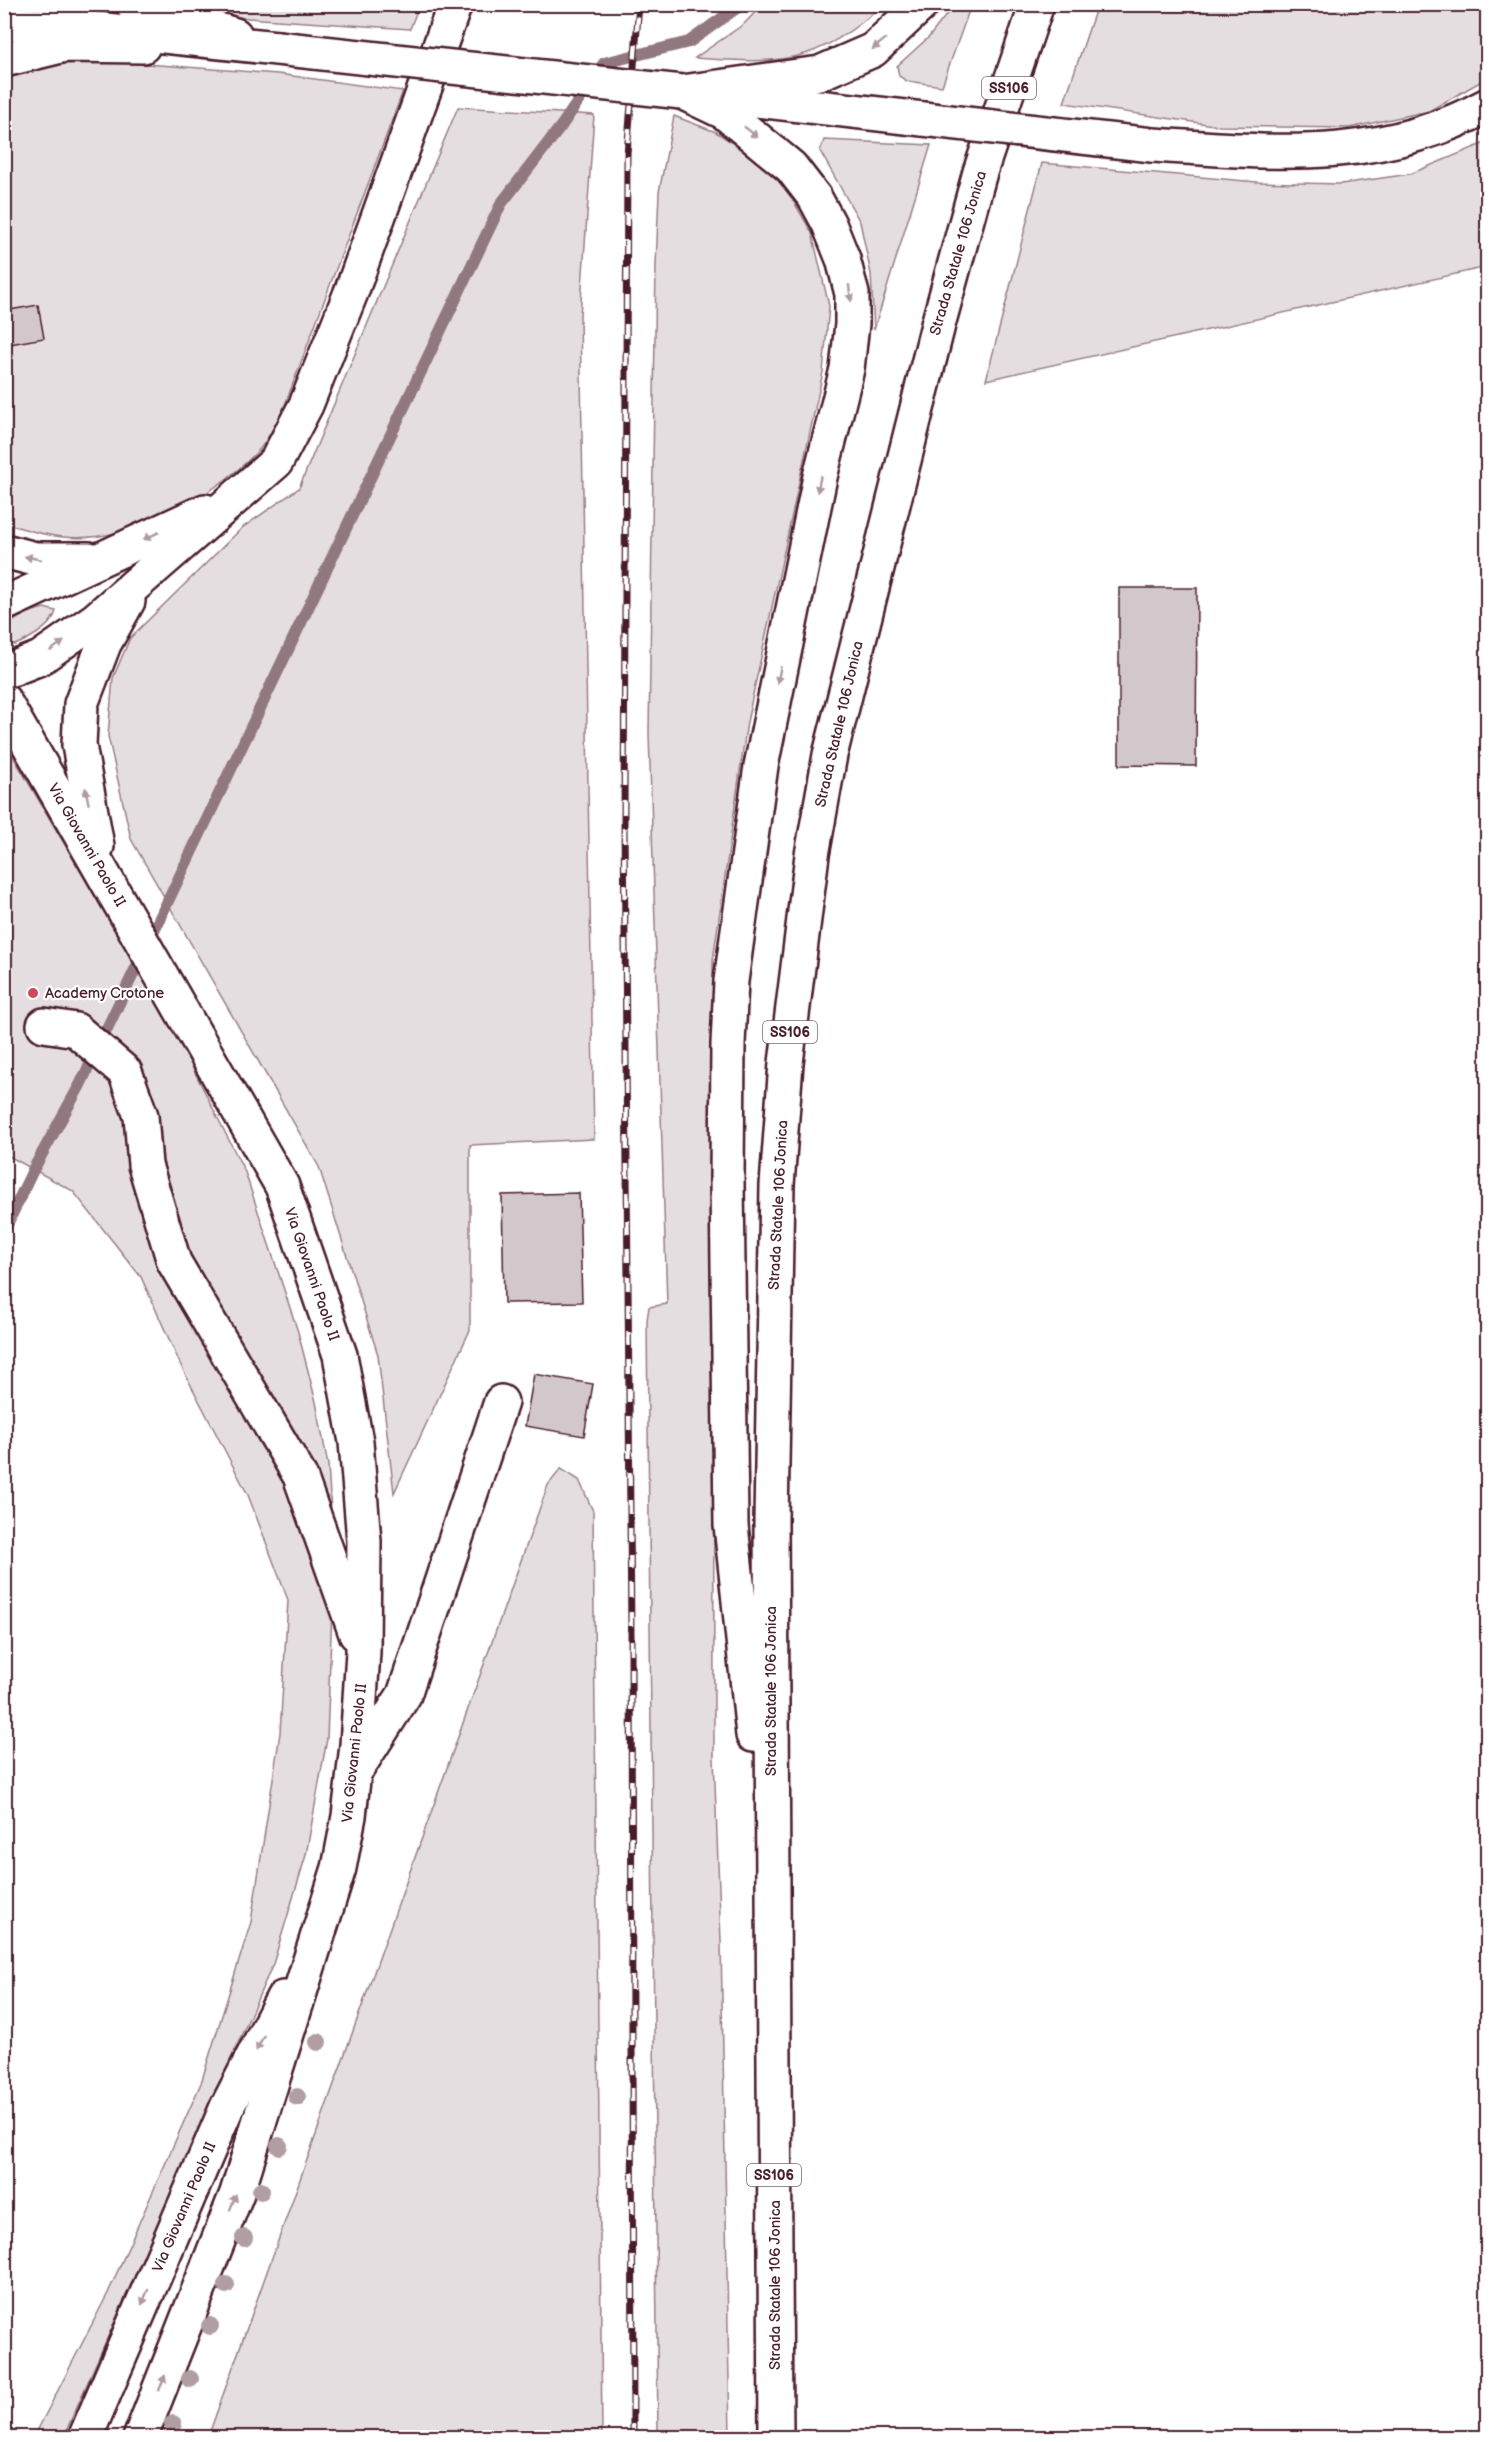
<svg xmlns="http://www.w3.org/2000/svg" width="1492" height="2442" viewBox="0 0 1492 2442" font-family="'Balsamiq Sans',sans-serif">
<rect width="100%" height="100%" fill="#fff"/>
<filter id="ink" filterUnits="userSpaceOnUse"><feTurbulence type="fractalNoise" baseFrequency=".0167" numOctaves="2"/><feDisplacementMap in="SourceGraphic" scale="12" xChannelSelector="R" yChannelSelector="G"/><feConvolveMatrix kernelMatrix="1 2 1 2 8 2 1 2 1" color-interpolation-filters="sRGB"/></filter>
<g filter="url(#ink)">
<g fill="#e5dee0" stroke="#987e86" stroke-width="1.5">
<path d="M763,4H883V5C814,65 784,64 695,58L744,24Z"/>
<polygon points="160,5 419,5 410,29 234,17"/>
<polygon points="954,5 971,5 942,86 907,81 899,76 897,66 929,37"/>
<polygon points="1097,5 1487,5 1487,78 1429,111 1349,128 1220,126 1064,103"/>
<path d="M106,61L278,74L403,91L283,410C275,424 267,443 256,453C211,498 128,544 63,537C44,535 23,529 5,523V79L50,65Z"/>
<polygon points="458,107 594,115 580,316 594,1139 470,1145 470,1330 394,1493 378,1355 319,1167 131,839 108,736 113,678 130,638 242,528 299,488"/>
<polygon points="674,116 716,132 754,157 787,190 812,233 829,306 823,372 747,722 713,960 714,1757 721,1942 730,2437 658,2437 647,1320 649,1307 667,1304 649,733 656,265 659,192"/>
<polygon points="824,140 931,145 874,330 871,274 860,222 820,151"/>
<polygon points="1487,142 1487,267 986,380 1042,163 1257,182 1341,184 1410,174"/>
<path d="M44,608L56,611C52,627 29,639 15,645L5,643V629C16,617 28,612 44,608Z"/>
<polygon points="4,741 173,1029 245,1172 298,1332 316,1402 328,1465 334,1557 327,1739 306,1855 273,1964 63,2438 34,2437 108,2293 201,2083 251,1922 280,1733 288,1600 248,1495 182,1368 141,1277 73,1191 5,1154"/>
<polygon points="561,1469 579,1480 593,1511 602,2437 208,2437 548,1485"/>
</g>
<g fill="none" stroke-linecap="round" stroke-linejoin="round">
<polyline stroke="#91787e" stroke-width="12" points="4,1231 33,1170 80,1085 501,204 562,125 604,63 689,42 742,4"/>
</g>
<g fill="#d2c7cb" stroke="#4a1f2b" stroke-width="1.5">
<polygon points="38,305 44,338 4,345 4,311"/>
<polygon points="1119,588 1197,588 1196,766 1119,765"/>
<polygon points="579,1193 582,1302 504,1303 502,1195"/>
<polygon points="534,1374 593,1384 584,1436 525,1426"/>
</g>
<g fill="none" stroke-linecap="round" stroke-linejoin="round">
<defs>
<g id="minor">
<polyline points="133,4 235,35"/>
<polyline points="4,60 65,45 143,46"/>
<polyline points="4,551 35,559 89,559"/>
<polyline points="4,604 205,511"/>
<polyline points="4,668 12,669 40,658 96,619 276,462 306,405 352,290 455,4"/>
<polyline points="4,701 282,1186 340,1355 356,1442 364,1541 363,1652 357,1745 349,1816 339,1868 237,2193 140,2438"/>
<polyline points="97,846 79,745 81,704 104,644 128,601"/>
<polyline points="44,1025 76,1030 125,1072 141,1116 145,1165 174,1262 300,1476 356,1634"/>
<polyline points="358,1767 404,1695 501,1402"/>
<polyline points="85,2438 227,2107 283,1998"/>
</g>
<g id="major">
<polyline points="4,24 68,26 277,48"/>
<polyline points="682,92 724,112 791,167 815,198 829,224 843,259 852,294 852,324 847,369 820,477 761,766 731,981 728,1044 727,1180 731,1525 753,1735"/>
<polyline points="682,92 820,73 873,50 922,4"/>
<polyline points="729,97 923,119"/>
<path d="M1152,145C1270,152 1379,165 1488,105"/>
<polyline points="776,2438 771,1520 777,1185 786,1063 812,855 830,755 938,325 980,172 1037,4"/>
</g>
</defs>
<use href="#minor" stroke="#4a1f2b" stroke-width="38"/>
<use href="#major" stroke="#4a1f2b" stroke-width="38"/>
<use href="#minor" stroke="#fff" stroke-width="33"/>
<use href="#major" stroke="#fff" stroke-width="33"/>
<defs>
<polyline id="rail" points="633,2438 631,1632 624,820 627,154 639,4"/>
</defs>
<use href="#rail" stroke="#4a1f2b" stroke-width="7"/>
<use href="#rail" stroke="#fff" stroke-width="4.5" stroke-dasharray="14" stroke-linecap="butt"/>
<defs>
<g id="major-bridge">
<polyline points="277,48 682,92"/>
<polyline points="923,119 1152,145"/>
</g>
</defs>
<use href="#major-bridge" stroke="#4a1f2b" stroke-width="38" stroke-linecap="butt"/>
<use href="#major-bridge" stroke="#fff" stroke-width="33"/>
</g>
<g fill="#b19ea3">
<circle cx="318" cy="2042" r="9"/>
<circle cx="297" cy="2097" r="9"/>
<circle cx="279" cy="2146" r="9"/>
<circle cx="261" cy="2191" r="9"/>
<circle cx="244" cy="2238" r="9"/>
<circle cx="226" cy="2285" r="9"/>
<circle cx="210" cy="2326" r="9"/>
<circle cx="190" cy="2379" r="9"/>
<circle cx="173" cy="2424" r="9"/>
</g>
<defs><path id="oneway-solid" d="M-6-.8H1V-3.2L6.5 0L1 3.2V.8H-6Z" transform="scale(1.5)"/></defs>
<g fill="#ae9aa0">
<use href="#oneway-solid" transform="translate(879 44) rotate(141)"/>
<use href="#oneway-solid" transform="translate(751 132) rotate(38)"/>
<use href="#oneway-solid" transform="translate(850 293) rotate(82)"/>
<use href="#oneway-solid" transform="translate(819 484) rotate(102)"/>
<use href="#oneway-solid" transform="translate(151 536) rotate(155)"/>
<use href="#oneway-solid" transform="translate(33 558) rotate(-169)"/>
<use href="#oneway-solid" transform="translate(57 646) rotate(-35)"/>
<use href="#oneway-solid" transform="translate(779 675) rotate(101)"/>
<use href="#oneway-solid" transform="translate(87 796) rotate(-101)"/>
<use href="#oneway-solid" transform="translate(260 2043) rotate(117)"/>
<use href="#oneway-solid" transform="translate(233 2202) rotate(-69)"/>
<use href="#oneway-solid" transform="translate(145 2297) rotate(113)"/>
<use href="#oneway-solid" transform="translate(162 2383) rotate(-68)"/>
</g>
</g>
<circle fill="#d1495b" stroke="#fff" stroke-width="2" cx="33" cy="993" r="6"/>
<g text-anchor="middle" stroke-width="4.5" stroke-linejoin="round" paint-order="stroke">
<g fill="#fff" stroke="#80626b" stroke-width="1.5">
<rect x="982" y="77" width="54" height="22" rx="4.5"/>
<rect x="763" y="1021" width="54" height="22" rx="4.5"/>
<rect x="747" y="2164" width="54" height="22" rx="4.5"/>
</g>
<g font-size="14" font-weight="bold" fill="#4a1f2b">
<text x="1009" y="93">SS106</text>
<text x="790" y="1037">SS106</text>
<text x="774" y="2180">SS106</text>
</g>
<g font-size="15" fill="#4a1f2b" stroke="#fff">
<text transform="translate(958 253) rotate(-74)" y="5">Strada Statale 106 Jonica</text>
<text transform="translate(839 724) rotate(-77)" y="5">Strada Statale 106 Jonica</text>
<text transform="translate(87 845) rotate(60)" y="5">Via Giovanni Paolo II</text>
<text transform="translate(778 1205) rotate(-87)" y="5">Strada Statale 106 Jonica</text>
<text transform="translate(312 1274) rotate(71)" y="5">Via Giovanni Paolo II</text>
<text transform="translate(771 1691) rotate(-90)" y="5">Strada Statale 106 Jonica</text>
<text transform="translate(354 1753) rotate(-84)" y="5">Via Giovanni Paolo II</text>
<text transform="translate(184 2207) rotate(-67)" y="5">Via Giovanni Paolo II</text>
<text transform="translate(775 2285) rotate(-90)" y="5">Strada Statale 106 Jonica</text>
</g>
<g font-size="15" fill="#4a1f2b" stroke="#fff" text-anchor="start">
<text x="45" y="998">Academy Crotone</text>
</g>
</g>
<rect width="1492" height="2442" fill="none" stroke="#fff" stroke-width="24"/>
<rect x="12" y="12" width="1468" height="2418" fill="none" stroke="#4a1f2b" stroke-width="2" filter="url(#ink)"/>
</svg>
